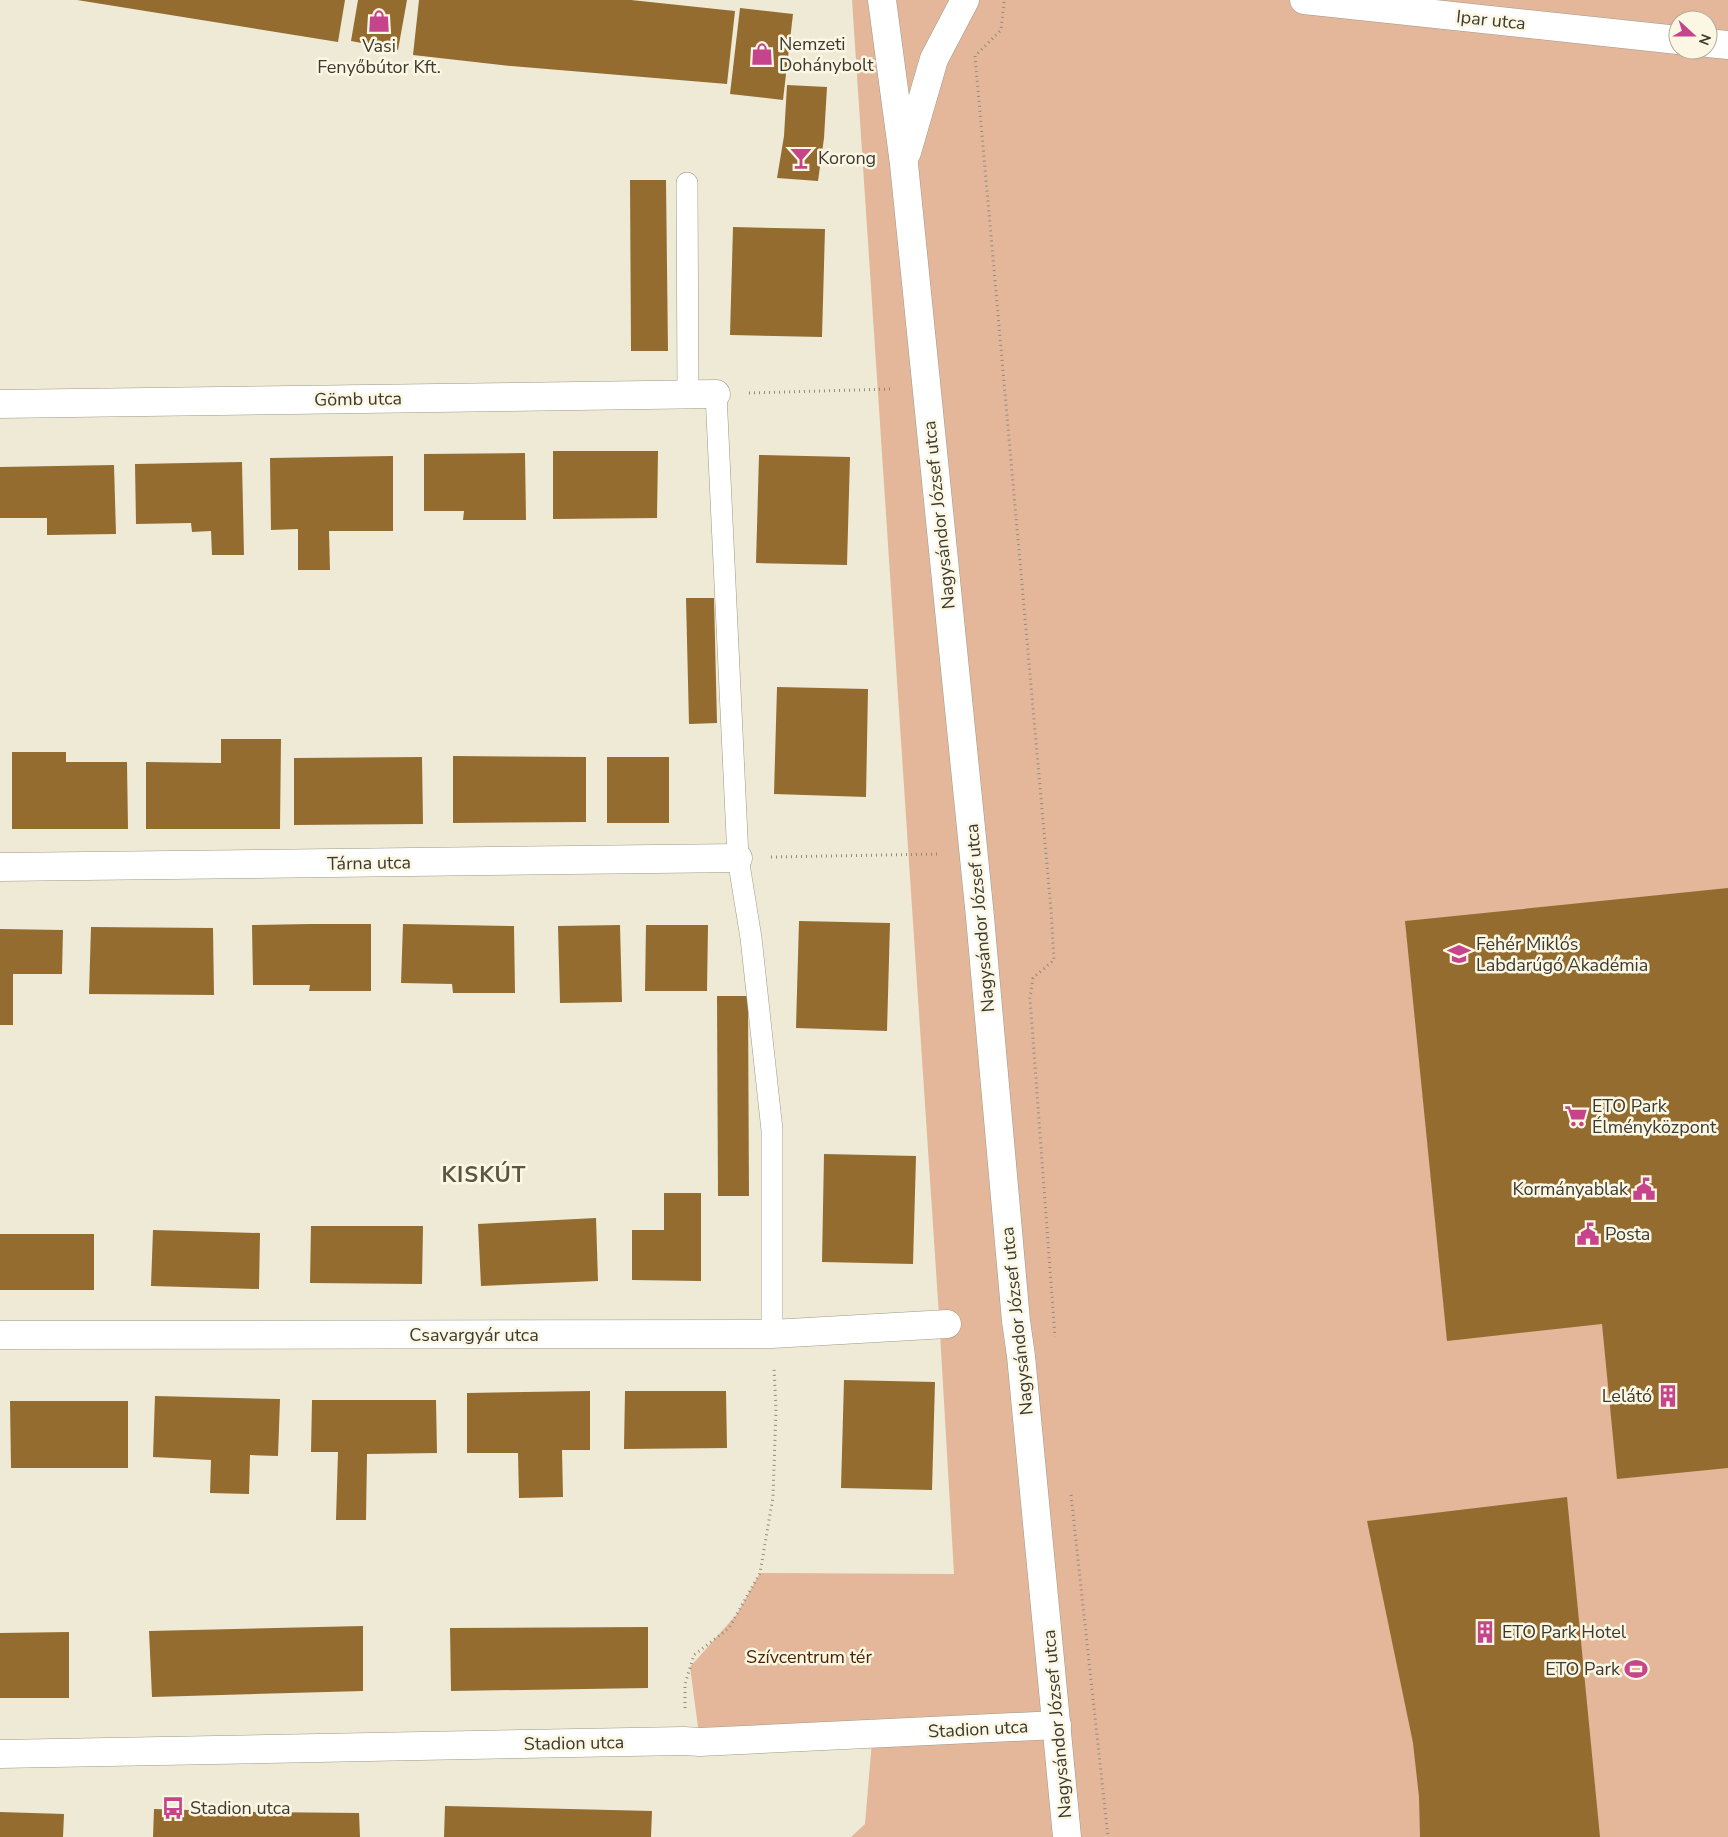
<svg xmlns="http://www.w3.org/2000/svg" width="1728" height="1837" viewBox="0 0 1728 1837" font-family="'Nunito Sans',sans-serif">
<rect width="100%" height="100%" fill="#efead6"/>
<path fill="#e4b79a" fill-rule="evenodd" d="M852,0H1728V1837H851L865,1824L872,1741L700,1742L690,1667L737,1614L760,1573L954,1574L939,1316ZM1678,20H1708V50H1678Z"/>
<g fill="#946c30">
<polygon points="77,0 345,0 338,42"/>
<polygon points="358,0 407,0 398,50 351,41"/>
<polygon points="419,0 631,0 735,11 727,84 511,66 413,55"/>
<polygon points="740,8 793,14 783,100 730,94"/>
<polygon points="787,85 827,87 824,138 818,181 777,178 784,136"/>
<polygon points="630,180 666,180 668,351 631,351"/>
<polygon points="733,227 825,229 822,337 730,335"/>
<polygon points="553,451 658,451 657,518 553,519"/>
<polygon points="525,453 526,520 463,520 464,511 424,511 424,454"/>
<polygon points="759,455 850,457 847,565 756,563"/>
<polygon points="393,456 393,531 329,531 330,570 298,570 298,529 271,530 270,458"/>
<polygon points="242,462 244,555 212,555 211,531 192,532 191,523 136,524 135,464"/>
<polygon points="114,465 116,534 47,535 47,518 0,518 0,467"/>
<polygon points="686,598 714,598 717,723 689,724"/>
<polygon points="777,687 868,689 866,797 774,794"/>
<polygon points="221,739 281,739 280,829 146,829 146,762 221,763"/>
<polygon points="12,752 66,752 66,762 127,762 128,829 12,829"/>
<polygon points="453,756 586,757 586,822 453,823"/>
<polygon points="422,757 423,824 294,825 294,758"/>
<rect x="607" y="757" width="62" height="66"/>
<polygon points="1728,888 1728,1468 1617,1479 1602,1324 1447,1341 1405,921"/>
<polygon points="799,921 890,923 887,1031 796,1028"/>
<polygon points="310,924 371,924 371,991 309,991 310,985 253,985 252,925"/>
<polygon points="403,924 514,926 515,993 453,993 452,984 401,983"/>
<polygon points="620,925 622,1002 560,1003 558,926"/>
<polygon points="646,925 708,925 707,991 645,991"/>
<polygon points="91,927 213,928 214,995 89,994"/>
<polygon points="0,929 63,930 62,974 13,974 13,1025 0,1025"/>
<polygon points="717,996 748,996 749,1196 718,1196"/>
<polygon points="824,1154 916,1156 913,1264 822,1262"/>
<polygon points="664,1193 701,1193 701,1281 632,1280 632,1230 664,1230"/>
<polygon points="596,1218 598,1281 481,1286 478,1224"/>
<polygon points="311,1226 423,1226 422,1284 310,1283"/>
<polygon points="153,1230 260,1233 259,1289 151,1286"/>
<rect x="0" y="1234" width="94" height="56"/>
<polygon points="844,1380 935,1382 932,1490 841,1488"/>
<polygon points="590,1391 590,1450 562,1450 563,1497 519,1498 518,1453 467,1453 467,1393"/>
<polygon points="625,1391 726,1391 727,1448 624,1449"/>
<polygon points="155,1396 280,1399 278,1456 250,1455 249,1494 210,1493 211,1460 153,1457"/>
<polygon points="312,1400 436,1400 437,1453 367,1454 366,1520 336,1520 338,1452 311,1452"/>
<polygon points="10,1401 128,1401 128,1468 11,1468"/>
<polygon points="1567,1497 1600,1837 1420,1837 1419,1797 1413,1743 1367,1521"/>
<polygon points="363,1626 363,1691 152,1697 149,1631"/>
<polygon points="648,1627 648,1688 451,1691 450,1628"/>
<polygon points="69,1632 69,1698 0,1698 0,1633"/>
<polygon points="445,1806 652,1811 651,1837 444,1837"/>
<polygon points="154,1809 256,1812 359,1813 360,1837 153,1837"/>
<polygon points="0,1812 64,1814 63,1837 0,1837"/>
</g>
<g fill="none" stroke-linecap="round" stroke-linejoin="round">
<defs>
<g id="service">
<polyline points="687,183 688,394"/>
<polyline points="716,394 738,858 751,938 772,1130 772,1334"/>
</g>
<g id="minor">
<polyline points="882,0 904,164 980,917 1016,1321 1021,1356 1067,1837"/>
<polyline points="907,152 934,59 965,0"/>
<polyline points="0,404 716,394"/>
<polyline points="0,867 738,858"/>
<polyline points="0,1335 772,1334 947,1324"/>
<polyline points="0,1754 684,1741 700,1742 1057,1725"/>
</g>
<g id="tertiary">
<polyline points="1304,0 1678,40"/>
<polyline points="1708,43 1728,45"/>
</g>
</defs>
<use href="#service" stroke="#9d9986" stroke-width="22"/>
<use href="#minor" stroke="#9d9986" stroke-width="29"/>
<use href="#tertiary" stroke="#9d9986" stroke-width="29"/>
<g stroke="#8f8b7e" stroke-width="3" stroke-dasharray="1 4" stroke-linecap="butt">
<polyline points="1004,2 1001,30 975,56 1051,910 1054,960 1033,978 1030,998 1055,1337"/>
<polyline points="749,393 892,389"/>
<polyline points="771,857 940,854"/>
<polyline points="1071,1495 1108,1837"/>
<polyline points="685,1708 685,1684 694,1655 729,1628 760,1573 773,1497 776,1409 774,1367"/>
</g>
<use href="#service" stroke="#fff" stroke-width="21"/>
<use href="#minor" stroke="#fff" stroke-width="28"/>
<use href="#tertiary" stroke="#fff" stroke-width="28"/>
</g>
<defs>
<symbol id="shop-bare" viewBox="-9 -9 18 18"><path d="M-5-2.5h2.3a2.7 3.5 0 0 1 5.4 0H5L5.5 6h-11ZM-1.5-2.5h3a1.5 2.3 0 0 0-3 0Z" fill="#c6448b" stroke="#fcf7e3" stroke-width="2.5" paint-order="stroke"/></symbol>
<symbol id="bar-bare" viewBox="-9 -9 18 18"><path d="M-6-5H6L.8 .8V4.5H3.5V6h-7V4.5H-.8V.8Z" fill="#c6448b" stroke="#fcf7e3" stroke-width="2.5" paint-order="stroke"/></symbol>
<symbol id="school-bare" viewBox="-9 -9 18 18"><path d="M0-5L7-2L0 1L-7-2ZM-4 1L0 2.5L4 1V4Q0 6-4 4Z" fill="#c6448b" stroke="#fcf7e3" stroke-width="2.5" paint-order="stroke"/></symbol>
<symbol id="supermarket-bare" viewBox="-9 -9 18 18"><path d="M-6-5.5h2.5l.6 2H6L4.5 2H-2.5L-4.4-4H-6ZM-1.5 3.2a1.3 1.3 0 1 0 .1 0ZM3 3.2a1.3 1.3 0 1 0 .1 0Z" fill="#c6448b" stroke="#fcf7e3" stroke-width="2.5" paint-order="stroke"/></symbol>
<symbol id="civic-bare" viewBox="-9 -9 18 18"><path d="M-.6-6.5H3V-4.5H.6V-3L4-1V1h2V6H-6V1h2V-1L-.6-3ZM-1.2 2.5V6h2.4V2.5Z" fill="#c6448b" stroke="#fcf7e3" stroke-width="2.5" paint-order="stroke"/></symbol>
<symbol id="building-bare" viewBox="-9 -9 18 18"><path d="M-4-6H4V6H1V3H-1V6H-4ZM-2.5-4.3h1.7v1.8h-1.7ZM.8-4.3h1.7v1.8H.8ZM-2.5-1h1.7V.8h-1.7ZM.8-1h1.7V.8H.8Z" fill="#c6448b" stroke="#fcf7e3" stroke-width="2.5" paint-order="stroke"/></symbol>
<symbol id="stadium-bare" viewBox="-9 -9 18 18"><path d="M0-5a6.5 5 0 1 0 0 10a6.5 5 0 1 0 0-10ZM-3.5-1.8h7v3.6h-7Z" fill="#c6448b" stroke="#fcf7e3" stroke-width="2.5" paint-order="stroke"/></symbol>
<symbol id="bus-bare" viewBox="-9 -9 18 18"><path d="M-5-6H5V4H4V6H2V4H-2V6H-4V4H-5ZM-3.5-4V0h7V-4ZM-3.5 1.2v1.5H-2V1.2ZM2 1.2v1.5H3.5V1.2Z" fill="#c6448b" stroke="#fcf7e3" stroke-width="2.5" paint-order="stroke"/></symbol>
</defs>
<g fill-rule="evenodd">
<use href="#shop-bare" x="363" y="5" width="32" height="32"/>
<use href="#shop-bare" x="746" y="38" width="32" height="32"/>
<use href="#bar-bare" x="785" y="142" width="32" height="32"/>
<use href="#school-bare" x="1443" y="938" width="32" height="32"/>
<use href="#supermarket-bare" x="1560" y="1100" width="32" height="32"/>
<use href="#civic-bare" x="1628" y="1173" width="32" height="32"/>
<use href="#civic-bare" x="1572" y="1218" width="32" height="32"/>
<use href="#building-bare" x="1652" y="1380" width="32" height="32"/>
<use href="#building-bare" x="1469" y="1616" width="32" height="32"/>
<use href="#stadium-bare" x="1620" y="1653" width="32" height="32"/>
<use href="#bus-bare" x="157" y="1792" width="32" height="32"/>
</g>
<g text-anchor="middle" stroke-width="5" stroke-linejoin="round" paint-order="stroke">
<g font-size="18" fill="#3b3931" stroke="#fcf7e3">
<text transform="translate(1491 20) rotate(6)" y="6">Ipar utca</text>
<text transform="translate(358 399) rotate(-1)" y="6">Gömb utca</text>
<text transform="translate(939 515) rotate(-96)" y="6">Nagysándor József utca</text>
<text transform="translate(369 863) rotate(-1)" y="6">Tárna utca</text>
<text transform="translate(980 918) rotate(-95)" y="6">Nagysándor József utca</text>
<text transform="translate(1017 1321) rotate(-96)" y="6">Nagysándor József utca</text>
<text x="474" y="1341">Csavargyár utca</text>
<text transform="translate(1057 1724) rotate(-95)" y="6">Nagysándor József utca</text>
<text transform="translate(978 1729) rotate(-3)" y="6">Stadion utca</text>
<text transform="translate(574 1743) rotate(-1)" y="6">Stadion utca</text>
</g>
<g font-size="18" fill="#3b3931" stroke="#fcf7e3" text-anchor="start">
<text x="779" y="50">Nemzeti<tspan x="779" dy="21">Dohánybolt</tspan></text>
<text x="379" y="52" text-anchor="middle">Vasi<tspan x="379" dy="21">Fenyőbútor Kft.</tspan></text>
<text x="818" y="164">Korong</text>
<text x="1476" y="950">Fehér Miklós<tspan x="1476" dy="21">Labdarúgó Akadémia</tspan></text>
<text x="1592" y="1112">ETO Park<tspan x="1592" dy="21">Élményközpont</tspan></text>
<text x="1628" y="1195" text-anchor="end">Kormányablak</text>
<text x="1605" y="1240">Posta</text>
<text x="1652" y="1402" text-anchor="end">Lelátó</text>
<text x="1502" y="1638">ETO Park Hotel</text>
<text x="1620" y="1675" text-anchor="end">ETO Park</text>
<text x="190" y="1814">Stadion utca</text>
</g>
<g font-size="18" fill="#4b2303" stroke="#fcf7e3">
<text x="809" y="1663">Szívcentrum tér</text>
</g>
<g font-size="22" font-weight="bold" letter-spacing="1" fill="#5a5644" stroke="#fcf7e3">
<text x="484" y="1182">KISKÚT</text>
</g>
</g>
<g transform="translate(1693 35) rotate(111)"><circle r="24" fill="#fcf7e3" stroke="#afab9c"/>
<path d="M0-4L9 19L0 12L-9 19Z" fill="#c6448b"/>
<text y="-8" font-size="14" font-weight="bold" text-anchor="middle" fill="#3b3931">N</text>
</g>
</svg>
